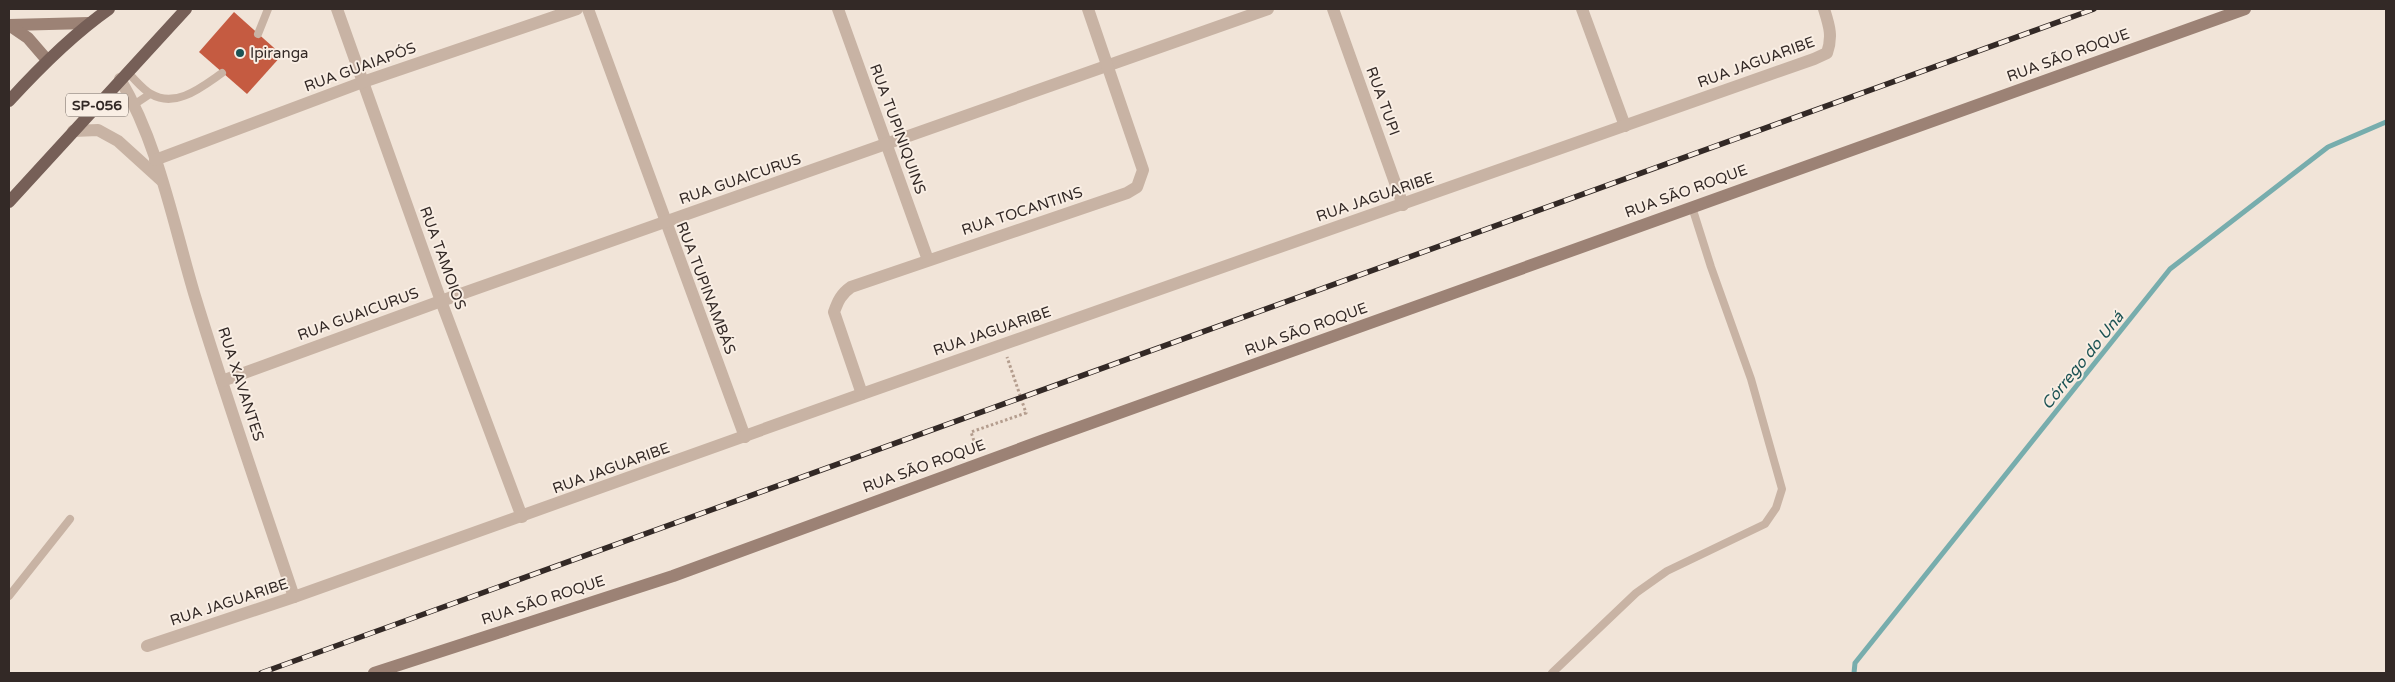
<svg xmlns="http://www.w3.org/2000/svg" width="2395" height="682" viewBox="0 0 2395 682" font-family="'Varela Round',sans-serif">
<rect width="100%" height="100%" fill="#f1e4d8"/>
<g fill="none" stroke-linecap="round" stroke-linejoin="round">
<polyline stroke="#77adad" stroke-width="5" points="1854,673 1855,663 2170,269 2328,147 2386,122"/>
</g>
<polygon fill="#c55b41" points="234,12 282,55 247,94 199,52"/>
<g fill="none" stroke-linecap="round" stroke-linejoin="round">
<polyline stroke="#b49d8e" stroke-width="3" stroke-dasharray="2.5 2.5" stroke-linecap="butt" points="977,450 971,432 1026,413 1007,357"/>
<g stroke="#c8b3a4" stroke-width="8">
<polyline points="258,34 268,9"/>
<path d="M127,72C135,79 142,89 151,94C176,109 203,86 222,73"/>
<polyline points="135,104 150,94"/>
<polyline points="9,596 70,519"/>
<polyline points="1552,673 1636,593 1667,571 1765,524 1776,508 1782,489 1751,379 1711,267 1692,207"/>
</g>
<g stroke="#c8b3a4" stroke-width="12">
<polyline points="337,9 441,301 522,517"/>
<polyline points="588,9 745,437"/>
<polyline points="838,9 928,260"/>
<polyline points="1333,9 1403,205"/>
<polyline points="1582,9 1625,126"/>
<path d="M120,79C158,143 173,222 194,293C225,395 260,496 294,597"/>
<polyline points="73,131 98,130 118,141 161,180"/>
<polyline points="155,160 363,82 577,9"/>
<polyline points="222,381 441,301 1268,9"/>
<path d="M862,394L834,312C838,301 841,294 851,287L1127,193L1137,187L1143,170L1088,9"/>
<path d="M147,646L294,597L862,394L1814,59L1827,53C1833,36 1829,25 1824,9"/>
</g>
<g stroke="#9c8275" stroke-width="12">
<polyline points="9,25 89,23"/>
<polyline points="9,25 28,38 47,60"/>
<polyline points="374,673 673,576 1044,440 2245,9"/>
</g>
<g stroke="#765f57" stroke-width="12">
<path d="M9,101C40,67 72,35 109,9"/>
<polyline points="9,202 186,9"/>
</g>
<defs>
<polyline id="rail" points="261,673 2094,9"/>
</defs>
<use href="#rail" stroke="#332926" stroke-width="5.5"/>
<use href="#rail" stroke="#f9eee4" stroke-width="4" stroke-dasharray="11" stroke-linecap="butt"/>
</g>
<circle fill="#1c5354" stroke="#f9eee4" stroke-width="2" cx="240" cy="53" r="5"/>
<g text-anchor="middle" stroke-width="4" stroke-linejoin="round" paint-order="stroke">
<rect fill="#f9eee4" stroke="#6e645f" stroke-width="1" x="66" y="93.5" width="62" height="23" rx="4"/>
<g font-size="14" font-weight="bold" fill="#332926">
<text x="97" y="110">SP-056</text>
</g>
<g font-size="15" fill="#332926" stroke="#f9eee4" text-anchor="start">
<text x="250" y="58">Ipiranga</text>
</g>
<g font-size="15" fill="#332926" stroke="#f9eee4">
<text transform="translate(2068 55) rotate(-20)" y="5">RUA SÃO ROQUE</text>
<text transform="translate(1756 62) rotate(-20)" y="5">RUA JAGUARIBE</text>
<text transform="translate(360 67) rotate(-20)" y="5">RUA GUAIAPÓS</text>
<text transform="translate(1383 101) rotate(70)" y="5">RUA TUPI</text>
<text transform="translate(898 129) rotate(70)" y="5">RUA TUPINIQUINS</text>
<text transform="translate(740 179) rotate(-19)" y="5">RUA GUAICURUS</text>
<text transform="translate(1686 191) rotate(-20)" y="5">RUA SÃO ROQUE</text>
<text transform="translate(1375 197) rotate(-19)" y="5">RUA JAGUARIBE</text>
<text transform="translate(1022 211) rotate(-18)" y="5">RUA TOCANTINS</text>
<text transform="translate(443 258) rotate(70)" y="5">RUA TAMOIOS</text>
<text transform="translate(706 288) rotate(69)" y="5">RUA TUPINAMBÁS</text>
<text transform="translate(358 314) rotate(-20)" y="5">RUA GUAICURUS</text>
<text transform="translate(1306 329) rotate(-20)" y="5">RUA SÃO ROQUE</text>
<text transform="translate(992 331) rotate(-19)" y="5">RUA JAGUARIBE</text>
<text transform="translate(241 384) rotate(72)" y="5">RUA XAVANTES</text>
<text transform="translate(924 466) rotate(-20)" y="5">RUA SÃO ROQUE</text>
<text transform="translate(611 468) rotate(-20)" y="5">RUA JAGUARIBE</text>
<text transform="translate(543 600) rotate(-18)" y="5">RUA SÃO ROQUE</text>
<text transform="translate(229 602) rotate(-18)" y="5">RUA JAGUARIBE</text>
</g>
<g font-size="16" font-style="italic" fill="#1c5354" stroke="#f9eee4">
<text transform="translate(2082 360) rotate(-51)" y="6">Córrego do Uná</text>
</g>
</g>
<rect width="2395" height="682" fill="none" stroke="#332926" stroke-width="20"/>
</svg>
